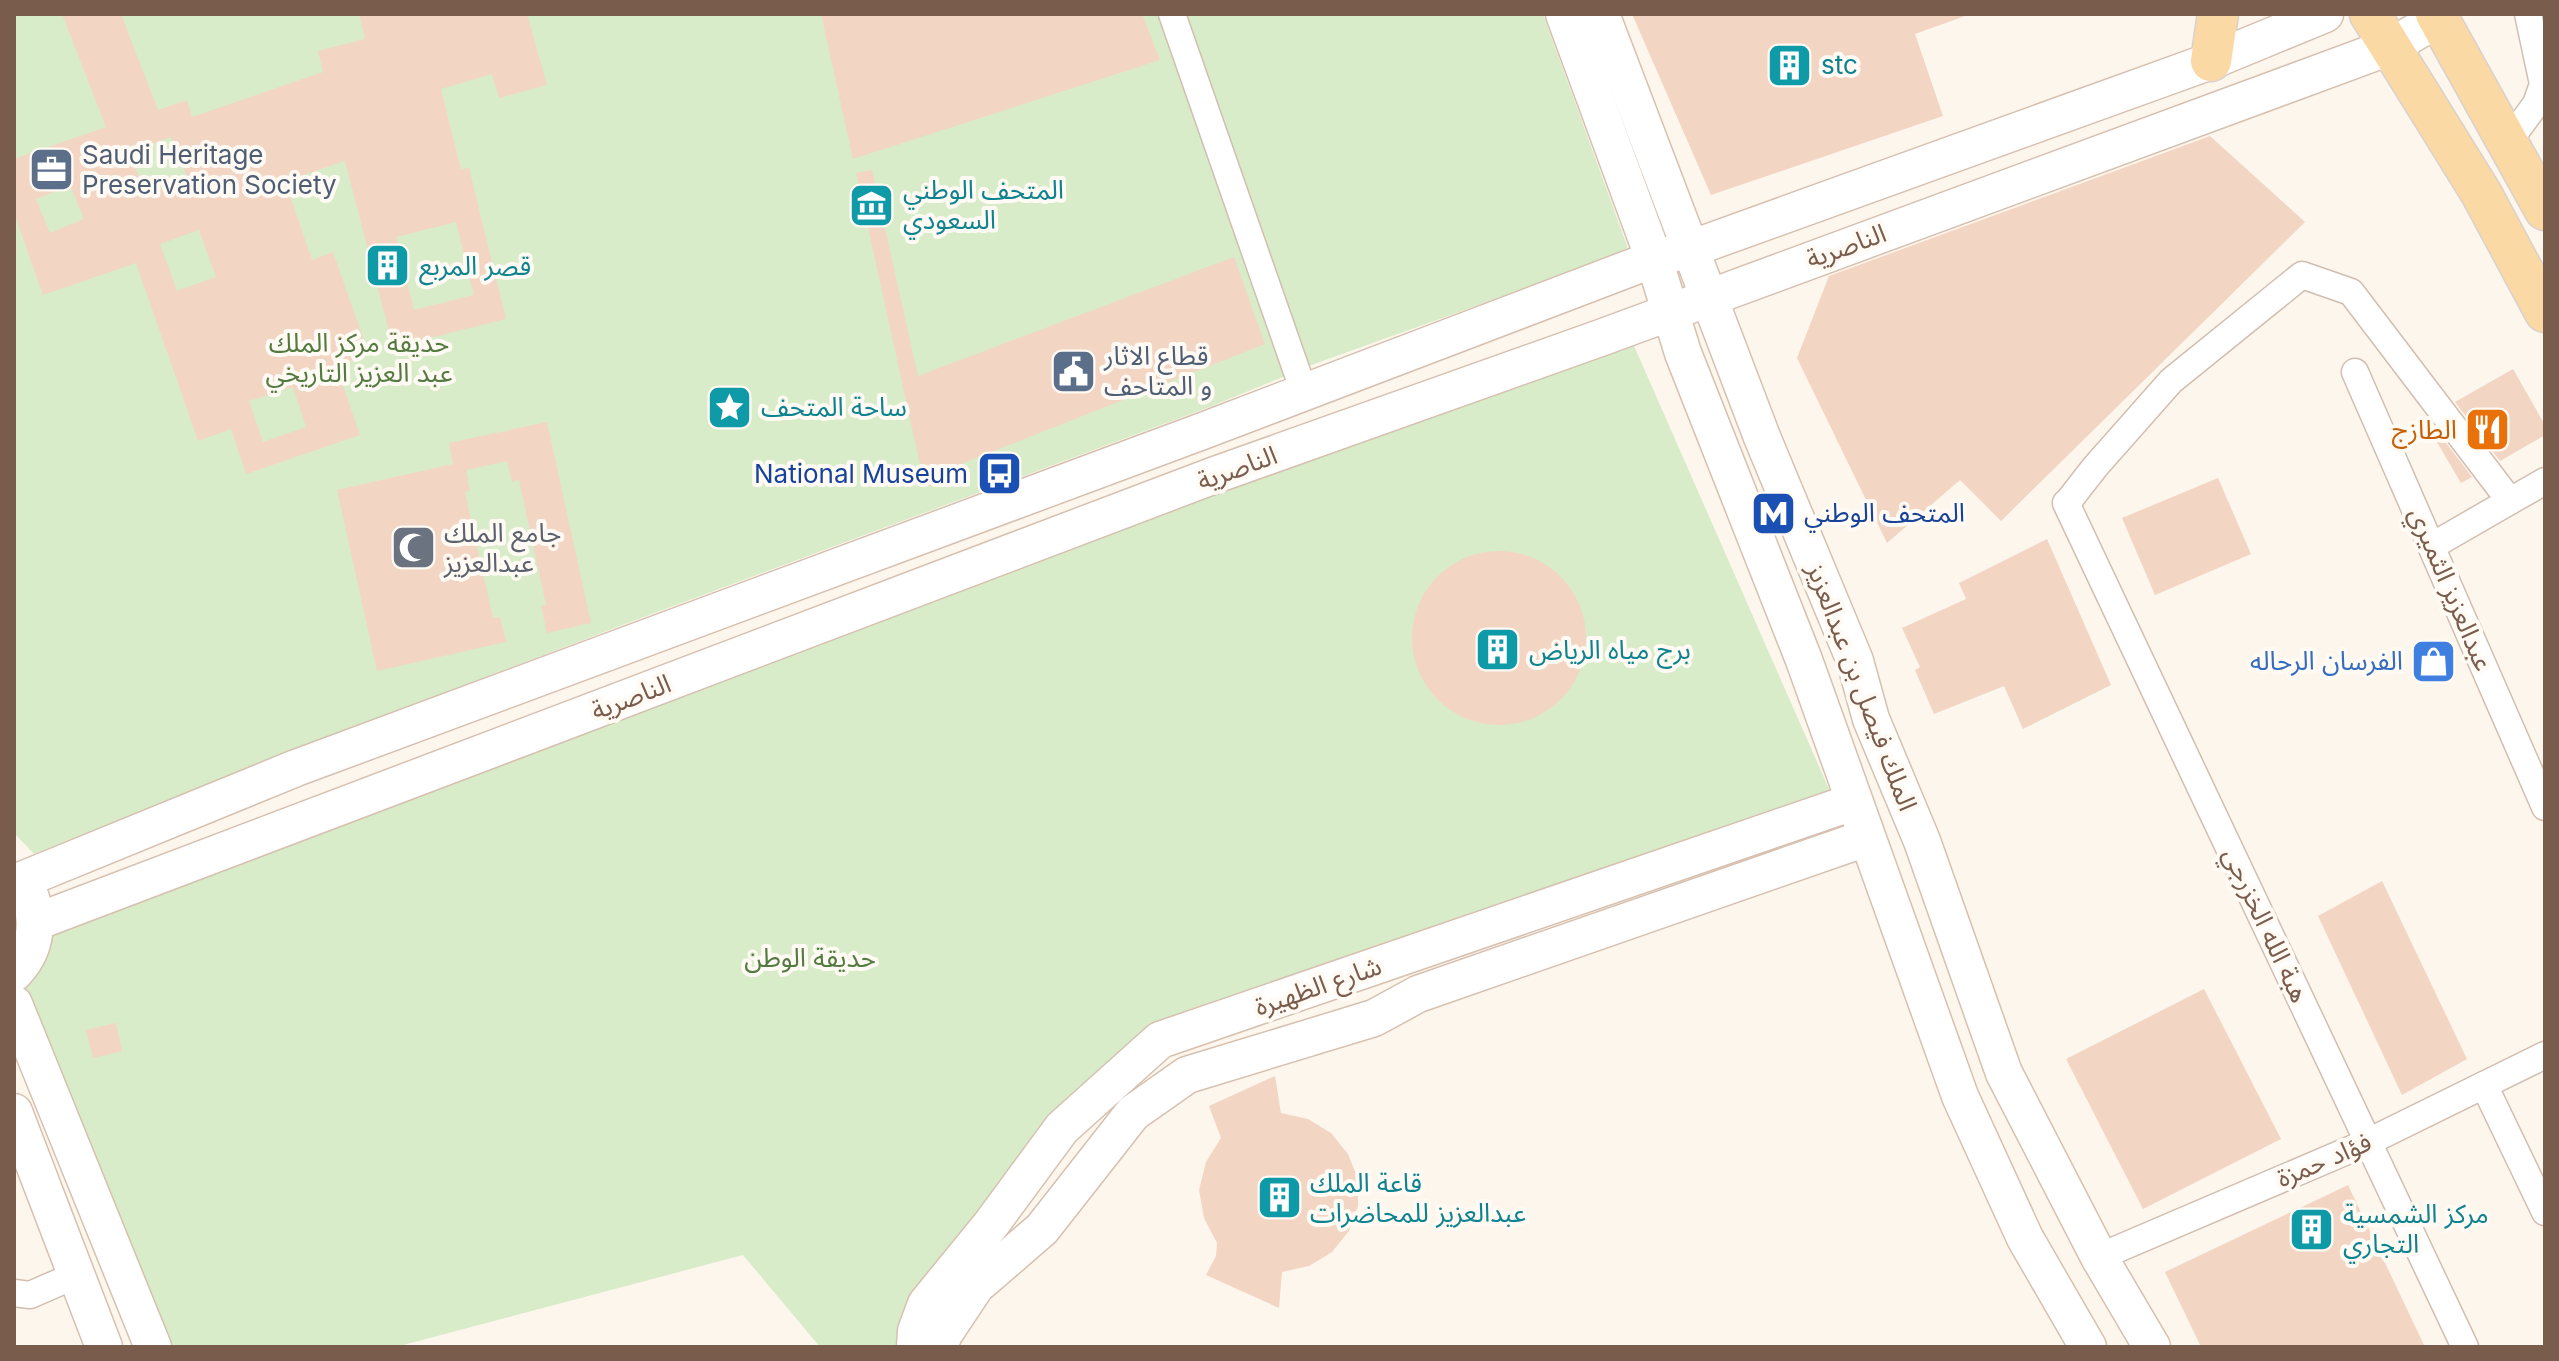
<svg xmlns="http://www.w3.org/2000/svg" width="2559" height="1361" viewBox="0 0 2559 1361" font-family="Inter,'Noto Sans Arabic',sans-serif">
<rect width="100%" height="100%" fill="#fdf6ec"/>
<g fill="#d8ecc9">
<polygon points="14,14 1543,14 1629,251 1317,363 1212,406 633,621 301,747 34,854 14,833"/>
<polygon points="1631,339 1836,805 1160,1044 1063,1132 908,1347 820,1347 743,1255 396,1347 152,1347 14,978 37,926"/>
</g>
<g fill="#f3d5c3" fill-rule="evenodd">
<path d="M62,14H121L158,110L187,100L192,117L323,72L318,51L365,39L359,14H527L547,85L499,98L492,74L441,89L461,169L469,168L506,319L393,347L345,161L285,181L312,260L333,252L369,355L336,366L360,435L246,474L231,429L198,441L136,263L43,295L14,213V159L106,127ZM171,137L188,179L146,195L129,152ZM70,185L84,219L50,233L36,199ZM456,222L474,295L414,310L396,237ZM199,230L216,277L177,291L160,244ZM293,387L306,427L263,442L249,401Z"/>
<polygon points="821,14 1142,14 1160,60 853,159"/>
<polygon points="1632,14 1965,14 1965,16 1915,34 1943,116 1711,195"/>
<polygon points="2210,136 2305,222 2001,521 1960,480 1887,543 1797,358 1829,276"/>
<polygon points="872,170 918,376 1234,257 1265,344 953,467 953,481 925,487 856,173"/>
<polygon points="2513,369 2545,425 2545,435 2500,461 2455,402"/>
<polygon points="2427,418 2472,477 2461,483 2424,420"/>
<polygon points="547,422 591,623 547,633 541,606 546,605 519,480 512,482 507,461 466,470 470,491 465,492 493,618 500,617 506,642 377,671 337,490 453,464 449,443"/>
<polygon points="2218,478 2251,554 2155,595 2122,518"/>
<polygon points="2047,539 2111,685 2023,729 2004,686 1934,714 1915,670 1920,667 1902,628 1966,599 1959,583"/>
<circle cx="1499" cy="638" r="87"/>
<polygon points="2382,881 2467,1059 2402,1095 2318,916"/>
<polygon points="2204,989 2281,1139 2143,1209 2066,1059"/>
<polygon points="116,1023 122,1051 93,1058 86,1030"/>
<polygon points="1275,1076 1281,1113 1308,1119 1331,1133 1348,1154 1358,1179 1358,1206 1349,1231 1332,1252 1309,1266 1282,1272 1279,1308 1206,1275 1216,1256 1217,1243 1204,1218 1199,1190 1206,1162 1221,1138 1209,1106"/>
<polygon points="2348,1185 2425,1347 2201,1347 2165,1272"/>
</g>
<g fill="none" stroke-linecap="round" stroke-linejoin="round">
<defs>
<g id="street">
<polyline points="1172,14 1304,392"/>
<polyline points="2508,142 2536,104 2543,84 2528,14"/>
<polyline points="2355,372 2545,807"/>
<polyline points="2066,503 2465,1347"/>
<polyline points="2067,503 2095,467 2171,381 2302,275 2351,292 2510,501 2545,481"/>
<polyline points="2432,546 2510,501"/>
<polyline points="2484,1085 2545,1212"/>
<polyline points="2099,1257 2368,1142 2545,1055"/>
<polyline points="14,1293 30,1295 76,1275"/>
</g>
<g id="secondary">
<polyline points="1564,14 1654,259 1683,353 1804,660 1960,1096 2025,1238 2088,1347"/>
<polyline points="1601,14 1762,437 1855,661 1871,719 1922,841 2004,1073 2099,1257 2152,1347"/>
<polyline points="22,880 296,768 1200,432 1654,259 1690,249 2211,61 2325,14"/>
<polyline points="36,922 1215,475 1603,337 2392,46 2439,18 2438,14"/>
<path d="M14,973C35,952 39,926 31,898"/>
<polyline points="14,1004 153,1347"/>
<polyline points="14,1112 104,1347"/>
<polyline points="915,1347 916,1331 926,1304 992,1223 1062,1128 1160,1040 1853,802"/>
<polyline points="939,1347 944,1334 976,1286 1042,1229 1133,1113 1187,1075 1374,1018 1418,994 1866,838"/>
</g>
<g id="primary">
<polyline points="2370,14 2481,193 2545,312"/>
<polyline points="2436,14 2545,210"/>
<polyline points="2211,61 2218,14"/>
</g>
</defs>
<use href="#street" stroke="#d1beb0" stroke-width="29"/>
<use href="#secondary" stroke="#d6c0b0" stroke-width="39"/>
<use href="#primary" stroke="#dad1cd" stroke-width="43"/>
<use href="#street" stroke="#fff" stroke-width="26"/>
<use href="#secondary" stroke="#fff" stroke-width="36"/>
<use href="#primary" stroke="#fbd9a5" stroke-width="40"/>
</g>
<defs>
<symbol id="building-square" viewBox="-11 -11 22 22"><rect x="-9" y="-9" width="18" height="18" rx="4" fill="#0f9aa8" stroke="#fffaf3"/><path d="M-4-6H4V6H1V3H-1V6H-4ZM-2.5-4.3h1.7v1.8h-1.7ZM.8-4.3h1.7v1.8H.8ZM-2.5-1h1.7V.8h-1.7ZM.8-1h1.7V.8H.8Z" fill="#fff"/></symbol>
<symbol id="office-square" viewBox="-11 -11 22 22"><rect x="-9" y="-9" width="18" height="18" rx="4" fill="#5c6f8a" stroke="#fffaf3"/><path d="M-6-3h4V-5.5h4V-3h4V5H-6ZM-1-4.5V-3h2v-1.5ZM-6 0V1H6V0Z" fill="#fff"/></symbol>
<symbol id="museum-square" viewBox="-11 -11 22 22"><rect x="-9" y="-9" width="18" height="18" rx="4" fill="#0f9aa8" stroke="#fffaf3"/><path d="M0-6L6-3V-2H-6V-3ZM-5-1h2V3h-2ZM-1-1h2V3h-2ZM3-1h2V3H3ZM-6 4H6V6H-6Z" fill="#fff"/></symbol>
<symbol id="civic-square" viewBox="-11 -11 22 22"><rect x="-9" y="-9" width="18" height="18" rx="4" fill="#5c6f8a" stroke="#fffaf3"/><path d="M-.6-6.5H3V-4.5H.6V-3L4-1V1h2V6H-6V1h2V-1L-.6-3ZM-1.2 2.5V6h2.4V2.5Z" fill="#fff"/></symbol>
<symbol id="sight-square" viewBox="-11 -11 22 22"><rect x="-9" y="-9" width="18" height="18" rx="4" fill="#0f9aa8" stroke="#fffaf3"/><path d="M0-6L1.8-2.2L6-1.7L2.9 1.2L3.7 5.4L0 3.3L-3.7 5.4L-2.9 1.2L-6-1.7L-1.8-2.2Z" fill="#fff"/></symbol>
<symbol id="restaurant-square" viewBox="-11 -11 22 22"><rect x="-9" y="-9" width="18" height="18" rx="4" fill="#e8710a" stroke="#fffaf3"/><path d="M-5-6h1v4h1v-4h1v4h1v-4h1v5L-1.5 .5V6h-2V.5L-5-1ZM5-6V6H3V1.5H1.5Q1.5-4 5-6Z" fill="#fff"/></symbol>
<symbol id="bus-square" viewBox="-11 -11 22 22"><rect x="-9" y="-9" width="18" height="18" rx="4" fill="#1a4fb4" stroke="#fffaf3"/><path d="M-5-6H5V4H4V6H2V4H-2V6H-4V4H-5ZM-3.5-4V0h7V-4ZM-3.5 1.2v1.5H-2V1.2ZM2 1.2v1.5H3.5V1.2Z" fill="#fff"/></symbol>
<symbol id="metro-square" viewBox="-11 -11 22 22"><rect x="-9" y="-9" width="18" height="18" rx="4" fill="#1a4fb4" stroke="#fffaf3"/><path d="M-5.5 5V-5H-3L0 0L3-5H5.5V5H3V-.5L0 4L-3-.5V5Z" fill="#fff"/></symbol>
<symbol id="mosque-square" viewBox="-11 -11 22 22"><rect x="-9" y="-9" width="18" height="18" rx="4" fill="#6b7280" stroke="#fffaf3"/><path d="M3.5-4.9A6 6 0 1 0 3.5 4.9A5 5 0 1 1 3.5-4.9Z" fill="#fff"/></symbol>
<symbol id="shop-square" viewBox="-11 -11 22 22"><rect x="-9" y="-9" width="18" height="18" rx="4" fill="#3f7fe0" stroke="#fffaf3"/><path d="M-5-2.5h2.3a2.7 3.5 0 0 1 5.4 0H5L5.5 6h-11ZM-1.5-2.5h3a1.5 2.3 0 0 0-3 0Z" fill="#fff"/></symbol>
</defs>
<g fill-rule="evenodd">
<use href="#building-square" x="1764" y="40" width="51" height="51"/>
<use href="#office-square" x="26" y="144" width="51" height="51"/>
<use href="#museum-square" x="846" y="180" width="51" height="51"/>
<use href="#building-square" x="362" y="240" width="51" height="51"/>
<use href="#civic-square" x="1048" y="346" width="51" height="51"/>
<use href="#sight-square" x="704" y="382" width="51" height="51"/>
<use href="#restaurant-square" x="2462" y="404" width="51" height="51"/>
<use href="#bus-square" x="974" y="448" width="51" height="51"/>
<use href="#metro-square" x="1748" y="488" width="51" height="51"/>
<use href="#mosque-square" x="388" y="522" width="51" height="51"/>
<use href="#building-square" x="1472" y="624" width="51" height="51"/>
<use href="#shop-square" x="2408" y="636" width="51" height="51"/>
<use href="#building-square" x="1254" y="1172" width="51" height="51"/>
<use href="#building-square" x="2286" y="1204" width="51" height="51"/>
</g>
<g text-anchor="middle" stroke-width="8" stroke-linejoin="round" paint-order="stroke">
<g font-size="26" fill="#0d838f" stroke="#fffaf3" text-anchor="start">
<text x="1821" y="74">stc</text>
<text x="903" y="199">المتحف الوطني<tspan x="903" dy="30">السعودي</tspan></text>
<text x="419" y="275">قصر المربع</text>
<text x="761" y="416">ساحة المتحف</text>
<text x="1529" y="659">برج مياه الرياض</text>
<text x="1310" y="1192">قاعة الملك<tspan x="1310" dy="30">عبدالعزيز للمحاضرات</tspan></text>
<text x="2343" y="1223">مركز الشمسية<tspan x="2343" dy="30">التجاري</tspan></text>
</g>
<g font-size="26" fill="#4e5e75" stroke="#fffaf3" text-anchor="start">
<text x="82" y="164">Saudi Heritage<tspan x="82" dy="30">Preservation Society</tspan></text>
<text x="1104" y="365">قطاع الاثار<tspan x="1104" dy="30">و المتاحف</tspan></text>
</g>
<g font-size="26" fill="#7a5c4d" stroke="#fffaf3">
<text transform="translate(1846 246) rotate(-20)" y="9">الناصرية</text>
<text transform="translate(1237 468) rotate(-20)" y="9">الناصرية</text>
<text transform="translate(2451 589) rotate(67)" y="9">عبدالعزيز الثميري</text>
<text transform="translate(1862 687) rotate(69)" y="9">الملك فيصل بن عبدالعزيز</text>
<text transform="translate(631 697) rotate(-21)" y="9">الناصرية</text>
<text transform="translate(2266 925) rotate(65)" y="9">هبة الله الخزرجي</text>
<text transform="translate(1318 986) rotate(-19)" y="9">شارع الظهيرة</text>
<text transform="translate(2324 1160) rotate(-23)" y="9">فؤاد حمزة</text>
</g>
<g font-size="26" fill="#537a41" stroke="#fffaf3">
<text x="359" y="352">حديقة مركز الملك<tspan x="359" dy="30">عبد العزيز التاريخي</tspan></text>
<text x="810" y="967">حديقة الوطن</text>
</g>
<g font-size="26" fill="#c56008" stroke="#fffaf3" text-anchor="end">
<text x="2457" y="439">الطازج</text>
</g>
<g font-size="26" fill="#164399" stroke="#fffaf3" text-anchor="end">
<text x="968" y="483">National Museum</text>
<text x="1804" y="522" text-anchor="start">المتحف الوطني</text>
</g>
<g font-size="26" fill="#5b616d" stroke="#fffaf3" text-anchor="start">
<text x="444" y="542">جامع الملك<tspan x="444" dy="30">عبدالعزيز</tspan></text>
</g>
<g font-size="26" fill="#366cbe" stroke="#fffaf3" text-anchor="end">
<text x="2403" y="670">الفرسان الرحاله</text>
</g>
</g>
<rect width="2559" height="1361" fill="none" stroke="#7a5c4d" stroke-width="32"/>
</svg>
